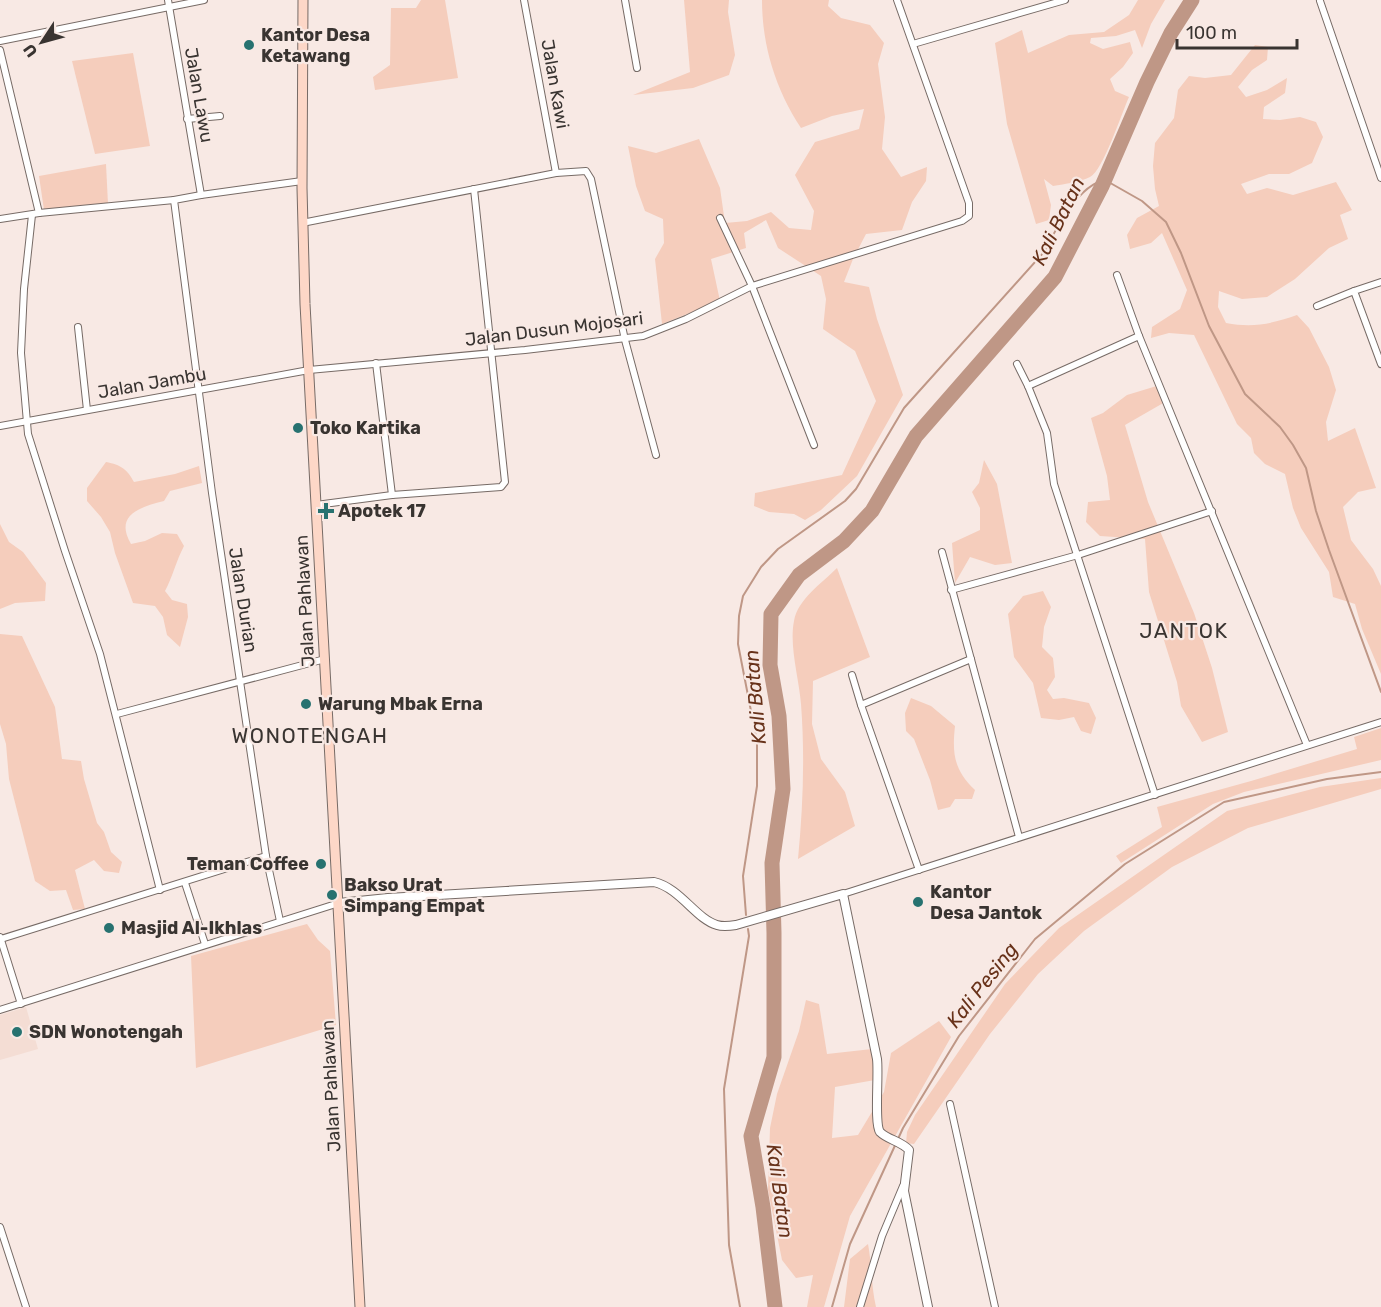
<svg xmlns="http://www.w3.org/2000/svg" width="1381" height="1307" viewBox="0 0 1381 1307" font-family="Rubik,sans-serif">
<rect width="100%" height="100%" fill="#f8e9e4"/>
<polygon fill="#f4ddd4" points="26,1007 38,1049 0,1060 0,1015"/>
<g fill="#f5cdbc">
<polygon points="421,0 445,0 458,78 375,90 373,77 390,65 391,8 416,8"/>
<polygon points="684,0 729,0 728,12 735,55 729,75 693,88 633,95 690,72"/>
<path d="M762,0H829L828,6L841,18L870,25L884,43L878,64L885,117L882,149L901,177L927,167L926,181L912,202L902,230L866,234L853,259L844,282L869,287L877,319L903,395L857,476L821,510L805,520L794,514L769,512L754,506L755,493L842,475L876,401L855,351L823,329L826,299L821,276L778,248L766,220L744,233L746,248L711,259L720,301L662,324L655,259L664,243L663,219L645,211L636,186L628,146L656,153L699,139L720,188L725,223L747,221L771,212L789,228L811,230L814,211L795,175L815,142L859,129L864,109L832,116L801,128C776,90 762,46 762,0Z"/>
<path d="M1138,0H1165L1151,24L1142,48L1135,30L1116,36L1091,38L1090,43L1103,49L1130,42L1133,53L1123,67L1110,79L1115,91L1129,97C1122,112 1103,171 1090,177C1080,182 1065,184 1053,186L1044,179L1051,205L1049,220L1036,224L1007,124L995,43L1022,30L1028,53L1069,35L1104,32L1129,15Z"/>
<path d="M1255,45L1268,47L1267,60L1252,70L1238,87L1246,97L1267,90L1287,78L1285,93L1264,107L1263,119L1280,120L1300,117L1316,122L1323,137L1312,163L1289,174H1269L1241,184L1247,194L1267,188L1293,195L1336,182L1352,210L1340,215L1348,239L1329,248L1295,279L1267,297L1242,299L1219,291L1218,307L1226,323C1253,328 1271,324 1297,315L1309,328L1329,367L1336,390L1326,422L1328,441L1355,428L1376,488L1358,492L1343,507L1351,540L1373,569L1381,586V674L1362,629L1355,604L1333,597L1329,572L1301,528L1293,508L1285,474L1265,464L1254,453L1251,438L1237,424L1194,335L1169,333L1151,338L1152,327L1180,309L1187,290L1162,233L1151,243L1130,249L1127,235L1137,218L1159,206L1155,189L1153,166L1155,143L1174,118L1178,90L1189,76L1205,78L1231,75Z"/>
<polygon points="133,53 150,146 95,154 72,61"/>
<polygon points="106,164 108,204 44,210 39,176"/>
<polygon points="1160,385 1165,402 1125,425 1148,502 1194,613 1212,668 1228,732 1202,742 1181,706 1177,682 1149,592 1145,539 1100,536 1086,522 1088,502 1110,500 1107,476 1091,418 1103,413 1127,395"/>
<polygon points="984,460 997,484 1012,563 995,565 970,557 955,583 952,543 980,530 980,508 972,492 979,483"/>
<path d="M106,462C121,465 127,469 134,482L175,474L199,466L202,483L170,491L164,501C140,507 114,515 131,544L145,541L162,533L177,534L184,546C176,561 173,576 165,591L172,600L187,604L188,617L180,647L167,635L163,617L155,606L133,603L115,553L110,532L101,517L87,501V488Z"/>
<polygon points="0,524 9,542 23,552 46,583 45,601 15,603 0,609"/>
<path d="M837,568L870,657L813,681L812,724L821,759L845,792L855,826L798,859C803,807 805,756 801,704C799,678 789,646 794,621C797,600 822,583 837,568Z"/>
<polygon points="1043,591 1051,607 1044,627 1042,647 1053,658 1055,677 1047,690 1053,699 1064,698 1089,703 1096,718 1091,734 1081,731 1074,717 1059,720 1041,718 1033,683 1014,657 1008,614 1023,596"/>
<polygon points="0,634 22,636 55,707 62,759 81,761 84,779 97,823 104,832 111,852 122,862 119,873 104,871 94,860 75,870 85,909 73,910 66,890 50,891 35,881 9,779 6,744 0,724"/>
<path d="M911,698L931,706L955,726C952,754 954,770 975,790L972,799H955L950,807L938,810L930,780L914,739L906,731L905,713Z"/>
<polygon points="1381,728 1381,760 1244,792 1213,804 1121,863 1116,856 1162,827 1157,807 1251,781 1357,749 1354,737"/>
<polygon points="1381,778 1381,789 1248,828 1172,867 1084,931 1038,974 990,1034 914,1144 906,1143 907,1132 915,1115 1005,984 1059,928 1227,811 1320,787"/>
<polygon points="307,924 318,940 330,951 336,1025 196,1068 191,956"/>
<polygon points="806,1000 819,1004 827,1054 872,1049 875,1080 835,1087 832,1138 858,1135 884,1092 891,1053 939,1021 951,1037 850,1216 824,1307 807,1307 813,1275 796,1278 782,1260 768,1190 770,1128 777,1094 799,1031"/>
<path d="M868,1244C872,1265 871,1286 876,1307H844L850,1259Z"/>
</g>
<g fill="none" stroke-linecap="round" stroke-linejoin="round">
<g stroke="#bf9786" stroke-width="2">
<path d="M746,915L743,876L757,786V742L738,644L739,616L743,596L761,567L778,549L845,501L856,489L904,408L1044,252C1056,229 1078,185 1105,180L1142,201L1166,222L1181,253L1209,326L1245,394L1280,427L1293,445L1306,468L1316,511L1329,550L1381,692"/>
<polyline points="740,1307 729,1245 724,1089 749,936 748,929"/>
<polyline points="832,1307 850,1244 903,1128 959,1036 1035,939 1125,864 1224,802 1327,779 1381,772"/>
</g>
<polyline stroke="#bf9786" stroke-width="15" points="775,1307 763,1207 751,1136 774,1057 774,933 772,863 783,789 779,716 770,665 771,614 799,575 844,541 872,511 916,436 1055,277 1102,186 1147,82 1171,33 1192,0"/>
<defs>
<g id="minor">
<polyline points="168,0 201,195"/>
<polyline points="524,0 556,173"/>
<polyline points="625,0 637,68"/>
<polyline points="1320,1 1381,178"/>
<polyline points="0,41 204,0"/>
<polyline points="913,44 1065,0"/>
<polyline points="0,50 39,213"/>
<polyline points="187,119 220,116"/>
<polyline points="32,215 24,289 21,353 28,434 65,551 100,654 160,890"/>
<polyline points="720,218 752,286 814,445"/>
<polyline points="0,219 39,213 174,200"/>
<polyline points="302,223 556,173 586,171 591,179 625,340 656,455"/>
<polyline points="1117,275 1139,336 1307,745"/>
<polyline points="1381,282 1354,291 1381,364"/>
<polyline points="1317,306 1354,291"/>
<polyline points="78,327 87,410"/>
<polyline points="376,363 392,495"/>
<polyline points="1017,364 1028,386 1047,433 1054,484 1155,795"/>
<polyline points="1028,386 1139,336"/>
<polyline points="0,426 309,370 525,350 643,336 686,319 752,286 962,221 969,216 969,203 897,0"/>
<polyline points="316,505 392,495 501,487 505,482 474,189"/>
<polyline points="942,552 1019,837"/>
<polyline points="951,590 1078,555 1212,511"/>
<polyline points="852,675 861,705"/>
<polyline points="117,714 325,659"/>
<polyline points="266,856 280,921"/>
<polyline points="919,870 861,705 971,659"/>
<polyline points="185,883 205,944"/>
<polyline points="843,894 1381,722"/>
<polyline points="0,937 21,1004"/>
<polyline points="1,939 266,856 212,493 174,200 201,195 302,181"/>
<polyline points="0,1010 339,903"/>
<polyline points="950,1104 995,1307"/>
<polyline points="0,1227 26,1307"/>
<polyline points="860,1307 882,1236 903,1186"/>
</g>
<path id="tertiary" d="M339,903L388,898L654,882C680,888 696,919 717,925C723,927 730,926 736,925L843,894L877,1059C879,1074 874,1124 880,1132C888,1140 901,1141 909,1150L904,1191L928,1307"/>
<polyline id="secondary" points="303,0 302,188 305,304 360,1307"/>
</defs>
<use href="#minor" stroke="#776b66" stroke-width="8"/>
<use href="#tertiary" stroke="#776b66" stroke-width="10"/>
<use href="#secondary" stroke="#776b66" stroke-width="11"/>
<use href="#minor" stroke="#fff" stroke-width="6"/>
<use href="#tertiary" stroke="#fff" stroke-width="8"/>
<use href="#secondary" stroke="#fdd7c7" stroke-width="9"/>
</g>
<g fill="#277270" stroke="#f8e9e4" stroke-width="2">
<circle cx="249" cy="45" r="6"/>
<circle cx="298" cy="428" r="6"/>
<path d="M323 502h6v6h6v6h-6v6h-6v-6h-6v-6h6z"/>
<circle cx="306" cy="704" r="6"/>
<circle cx="321" cy="864" r="6"/>
<circle cx="332" cy="895" r="6"/>
<circle cx="918" cy="902" r="6"/>
<circle cx="109" cy="928" r="6"/>
<circle cx="17" cy="1032" r="6"/>
</g>
<g text-anchor="middle" stroke-width="4.5" stroke-linejoin="round" paint-order="stroke">
<g font-size="18" font-weight="bold" fill="#393431" stroke="#f8e9e4" text-anchor="start">
<text x="261" y="41">Kantor Desa<tspan x="261" dy="21">Ketawang</tspan></text>
<text x="310" y="434">Toko Kartika</text>
<text x="338" y="517">Apotek 17</text>
<text x="318" y="710">Warung Mbak Erna</text>
<text x="309" y="870" text-anchor="end">Teman Coffee</text>
<text x="344" y="891">Bakso Urat<tspan x="344" dy="21">Simpang Empat</tspan></text>
<text x="930" y="898">Kantor<tspan x="930" dy="21">Desa Jantok</tspan></text>
<text x="121" y="934">Masjid Al-Ikhlas</text>
<text x="29" y="1038">SDN Wonotengah</text>
</g>
<g font-size="18" fill="#393431" stroke="#f8e9e4">
<text transform="translate(555 84) rotate(80)" y="6">Jalan Kawi</text>
<text transform="translate(199 95) rotate(80)" y="6">Jalan Lawu</text>
<text transform="translate(554 329) rotate(-7)" y="6">Jalan Dusun Mojosari</text>
<text transform="translate(152 383) rotate(-10)" y="6">Jalan Jambu</text>
<text transform="translate(243 600) rotate(81)" y="6">Jalan Durian</text>
<text transform="translate(305 601) rotate(-93)" y="6">Jalan Pahlawan</text>
<text transform="translate(331 1086) rotate(-93)" y="6">Jalan Pahlawan</text>
</g>
<g font-size="20" font-style="italic" fill="#68321a" stroke="#f8e9e4">
<text transform="translate(1058 221) rotate(-64)" y="7">Kali Batan</text>
<text transform="translate(755 697) rotate(-95)" y="7">Kali Batan</text>
<text transform="translate(982 985) rotate(-52)" y="7">Kali Pesing</text>
<text transform="translate(780 1191) rotate(82)" y="7">Kali Batan</text>
</g>
<g font-size="21" letter-spacing="1.5" fill="#393431" stroke="#f8e9e4">
<text x="1184" y="638">JANTOK</text>
<text x="310" y="743">WONOTENGAH</text>
</g>
</g>
<g transform="translate(42 42) rotate(234)" stroke="#f8e9e4" stroke-width="4.5" paint-order="stroke">
<path d="M0-4.5L10 22L0 15L-10 22Z" fill="#393431"/>
<text y="-9" font-size="16" font-weight="bold" text-anchor="middle" fill="#393431">U</text>
</g>
<path d="M1177 39v9h120v-9" fill="none" stroke="#393431" stroke-width="3"/>
<text x="1186" y="39" font-size="18" fill="#393431" stroke="#f8e9e4" stroke-width="4.5" paint-order="stroke">100 m</text>
</svg>
